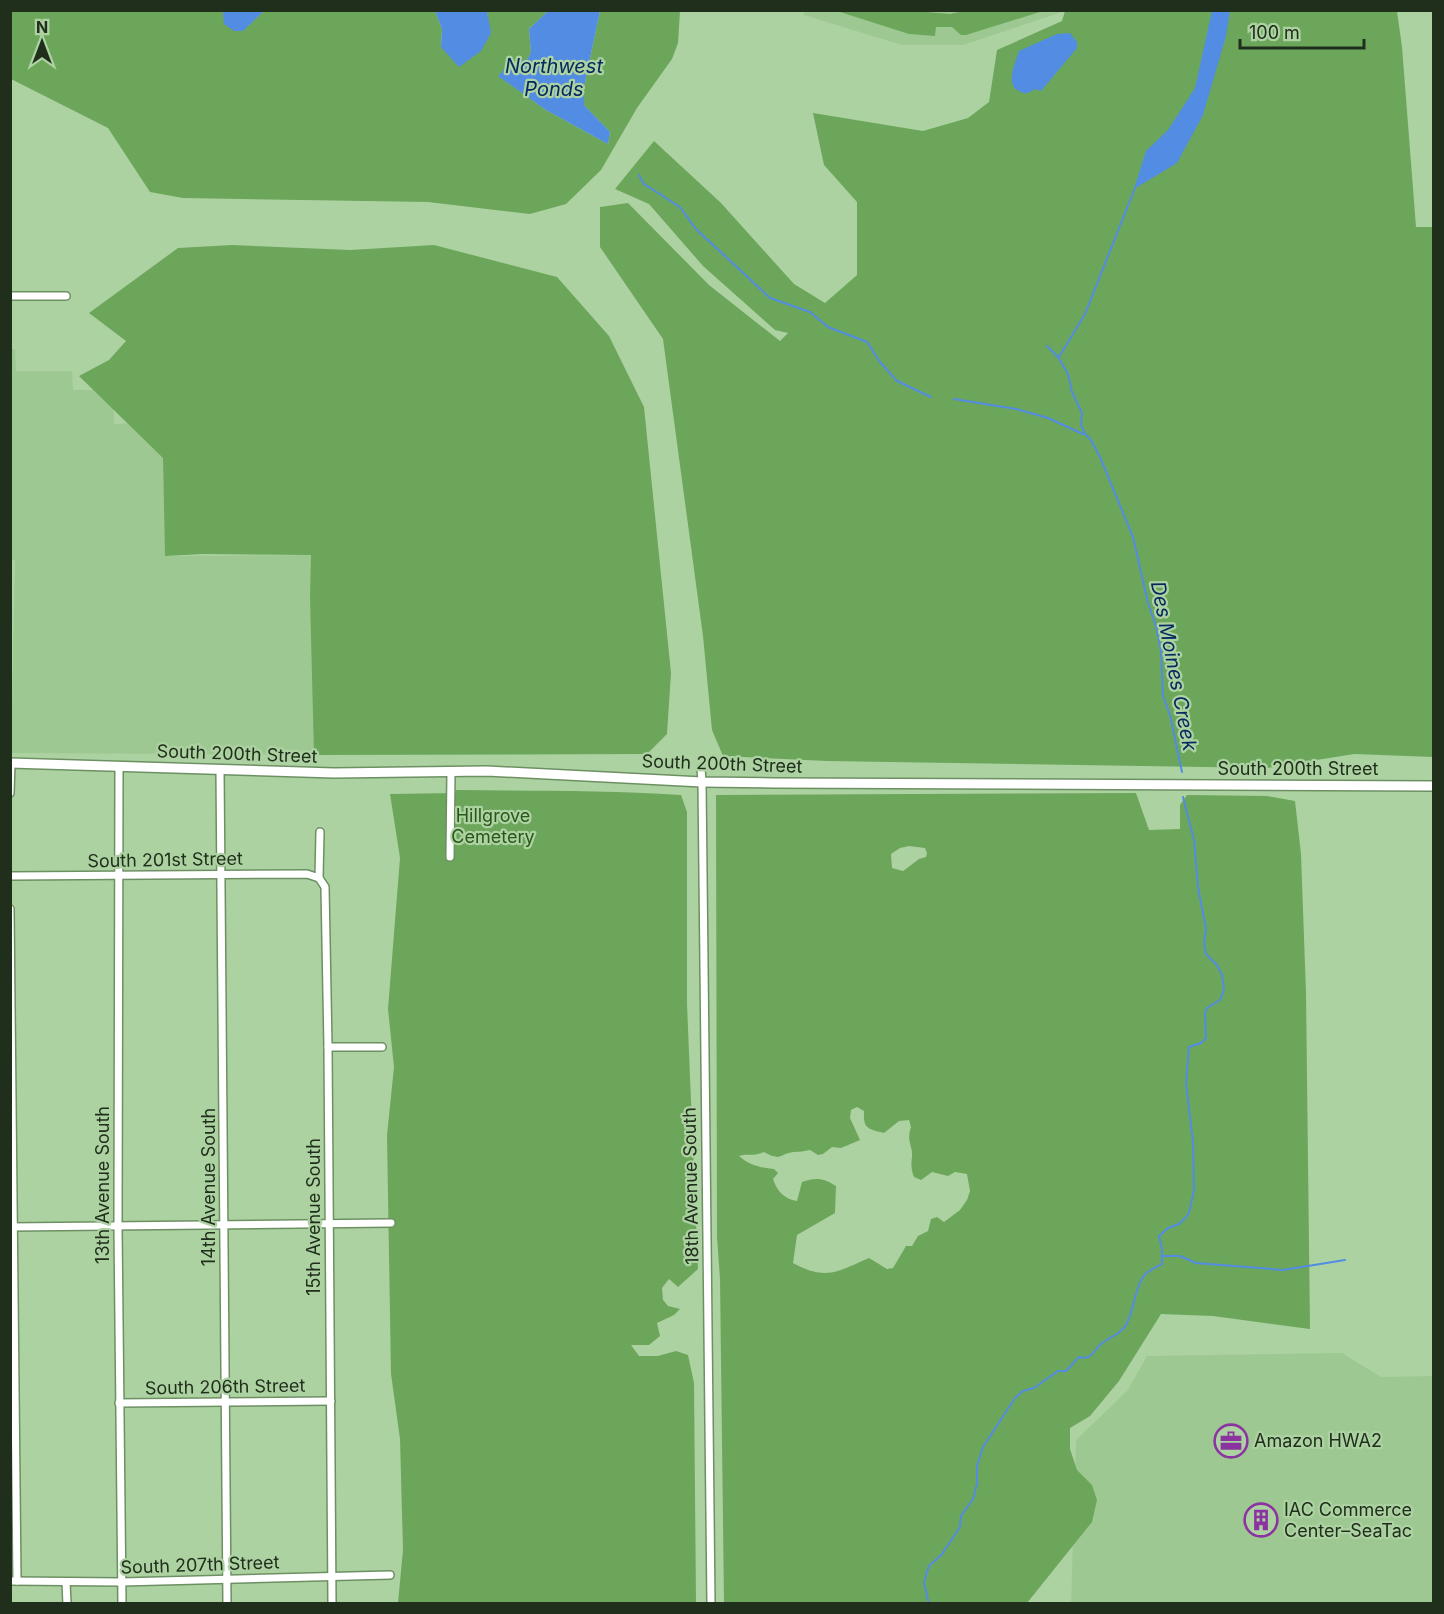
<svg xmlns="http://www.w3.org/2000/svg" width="1444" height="1614" viewBox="0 0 1444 1614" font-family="Inter,sans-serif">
<rect width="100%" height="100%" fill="#add2a2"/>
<g fill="#9ec892">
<polygon points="804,10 1060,11 1059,13 963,45 902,45 804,15"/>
<polygon points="10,349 15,349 16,371 72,371 73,390 113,390 114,424 137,423 163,458 165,556 311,555 314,755 11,753 15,560 10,560"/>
<polygon points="1342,1353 1381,1377 1433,1376 1433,1603 1071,1604 1076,1440 1127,1391 1147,1356"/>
</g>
<g fill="#6ca65b" fill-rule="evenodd">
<polygon points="10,11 226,11 223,13 242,31 264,11 435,11 442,29 441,47 488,19 487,11 548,11 529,29 531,52 528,60 510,64 499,76 546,110 608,144 610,132 584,105 584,87 600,11 680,11 678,43 672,59 637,108 601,170 566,204 530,214 428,202 183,198 150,192 108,128 11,79"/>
<polygon points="915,11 950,14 968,10 1043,11 966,35 961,35 952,27 936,27 935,36 909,34 837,11"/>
<polygon points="1065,11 1397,11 1402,47 1416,227 1433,227 1433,757 1354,754 1267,768 827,761 723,756 712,730 703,636 663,339 600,247 600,207 628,203 709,285 780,341 788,333 775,330 703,266 649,204 615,189 654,141 721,203 794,284 825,303 857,275 857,202 824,165 813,113 923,131 968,118 989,102 997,50 1062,21"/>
<polygon points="232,245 350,250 434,245 557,277 609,336 644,407 671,673 667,734 647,754 314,755 310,597 311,555 203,554 165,556 163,458 79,376 109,360 126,341 89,313 178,248"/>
<path d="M456,790C531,791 605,790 681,795L687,812V1004L698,1269L678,1287L669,1279L662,1288L663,1300L668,1306L680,1309L674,1315L657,1323L660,1336L649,1345H631L639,1356H658L676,1351L688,1355L694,1383L696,1603H398L403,1550L400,1439L391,1374L387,1135L394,1067L388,1009L400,858L390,794L455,793Z"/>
<path d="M1136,793L1149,830L1180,829V805L1187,795L1267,796L1295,801L1301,854L1306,993L1310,1329L1213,1316L1161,1314L1119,1381L1090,1416L1070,1428V1449L1077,1470L1092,1485L1097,1500L1092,1522L1027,1603H724L720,1279L717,1237L716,795ZM909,846L925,848L927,853L926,857L919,859L903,871L892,868L891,854L900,848ZM857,1107L864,1111C863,1129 868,1129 884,1133L899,1121L909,1120L911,1127C906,1142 913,1145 912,1157C911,1165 911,1169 914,1177L921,1180L932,1172L948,1176L955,1172L967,1174L970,1191L967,1200L960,1210L944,1222L937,1217L931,1219L928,1231L918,1236L912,1246H906L893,1268L887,1269L869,1258C837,1272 826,1281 793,1263L797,1235L835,1213L836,1186C824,1178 816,1177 802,1182L797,1201C784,1199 777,1191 773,1179L778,1173L774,1169C761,1168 749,1165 739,1156C749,1153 752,1157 764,1152C782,1162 778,1154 794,1152C800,1152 804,1151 810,1150L818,1155L823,1154L832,1147L841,1148L860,1140L850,1118L851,1110Z"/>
</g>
<g fill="#538ce3">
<polygon points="226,10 264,10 264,11 243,31 234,31 224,24 223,13"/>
<polygon points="435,11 487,11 491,33 481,51 459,67 441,47 442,29"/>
<polygon points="548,11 600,11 584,87 584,105 610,132 608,144 546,110 498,76 510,64 528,59 531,52 529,29"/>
<polygon points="1212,11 1230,11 1226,36 1203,115 1177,163 1134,189 1146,151 1168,130 1195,88"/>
<path d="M1070,33L1077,42V48L1041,91L1035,89C1030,92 1027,95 1021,92C1004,86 1015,64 1019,51L1057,34Z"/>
</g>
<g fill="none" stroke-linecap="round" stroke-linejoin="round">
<g stroke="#538ce3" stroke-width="2">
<polyline points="639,175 644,184 680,207 696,229 770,298 810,312 828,327 867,342 880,362 897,381 931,397"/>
<polyline points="1047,346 1058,357 1068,374 1072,392 1082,413 1081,425 1085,434 1091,440 1100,457 1133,537 1148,603 1156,626 1161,651 1163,696 1170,715 1182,772"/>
<polyline points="1059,357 1085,314 1135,188"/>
<polyline points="954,399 1016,409 1048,418 1083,434"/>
<polyline points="1163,1256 1180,1256 1196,1263 1283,1270 1345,1260"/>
<path d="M929,1604L924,1583L926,1575L929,1566L942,1554L960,1527L961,1516L973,1499L977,1484V1466L983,1447L1015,1398L1023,1391L1034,1388L1058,1371H1066L1079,1357C1092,1360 1092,1352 1101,1344C1109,1337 1120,1335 1126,1325C1134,1311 1134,1291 1143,1277C1147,1270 1156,1268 1162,1264V1249L1159,1236L1168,1228L1179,1224L1186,1217L1189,1213L1194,1190L1193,1142L1186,1084L1189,1047L1201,1043L1206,1038L1205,1013L1207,1008L1220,1000L1224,990L1222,975L1217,965L1206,954L1204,943L1206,929L1198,887L1194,840L1183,797"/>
</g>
<defs>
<g id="street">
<polyline points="10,296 66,296"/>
<polyline points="119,767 118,1227 122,1604"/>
<polyline points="701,768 702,782 711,1604"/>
<polyline points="220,770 227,1604"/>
<polyline points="10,793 11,763"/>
<polyline points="320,832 319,878 325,887 328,1047 332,1604"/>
<polyline points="450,857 451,772"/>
<polyline points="10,876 307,874 319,878"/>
<polyline points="10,909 17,1581"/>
<polyline points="328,1047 382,1047"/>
<polyline points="10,1227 391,1223"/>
<polyline points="119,1403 331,1401"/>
<polyline points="10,1581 122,1582 390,1575"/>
<polyline points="66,1582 67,1604"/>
</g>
<polyline id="secondary" points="10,763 334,773 487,771 702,782 774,783 1434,786"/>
</defs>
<use href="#street" stroke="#6d9063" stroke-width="10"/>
<use href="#secondary" stroke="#6d9063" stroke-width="12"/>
<use href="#street" stroke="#fff" stroke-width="7"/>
<use href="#secondary" stroke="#fff" stroke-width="9"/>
</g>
<defs>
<symbol id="office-ring" viewBox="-11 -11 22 22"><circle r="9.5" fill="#add2a2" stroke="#8b34a1" stroke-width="1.5"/><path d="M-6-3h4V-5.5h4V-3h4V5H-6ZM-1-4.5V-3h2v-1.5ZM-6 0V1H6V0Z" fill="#8b34a1"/></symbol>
<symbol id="building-ring" viewBox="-11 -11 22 22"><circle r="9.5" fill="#add2a2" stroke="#8b34a1" stroke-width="1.5"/><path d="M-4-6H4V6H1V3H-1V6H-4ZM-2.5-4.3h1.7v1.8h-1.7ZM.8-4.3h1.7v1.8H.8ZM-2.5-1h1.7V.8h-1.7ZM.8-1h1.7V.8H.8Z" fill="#8b34a1"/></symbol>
</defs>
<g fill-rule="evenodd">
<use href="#office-ring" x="1212" y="1422" width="38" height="38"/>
<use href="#building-ring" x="1242" y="1501" width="38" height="38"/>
</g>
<g text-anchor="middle" stroke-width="4.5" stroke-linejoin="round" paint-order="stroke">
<g font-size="18" fill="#202e1c" stroke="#add2a2">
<text transform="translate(237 754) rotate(2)" y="6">South 200th Street</text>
<text transform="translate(722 764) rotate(2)" y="6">South 200th Street</text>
<text x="1298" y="775">South 200th Street</text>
<text transform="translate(165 860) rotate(-1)" y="6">South 201st Street</text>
<text transform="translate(103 1185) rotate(-90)" y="6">13th Avenue South</text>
<text transform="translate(691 1186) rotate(-91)" y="6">18th Avenue South</text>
<text transform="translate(209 1187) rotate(-90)" y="6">14th Avenue South</text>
<text transform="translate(314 1217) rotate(-90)" y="6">15th Avenue South</text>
<text transform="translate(225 1387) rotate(-1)" y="6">South 206th Street</text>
<text transform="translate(200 1565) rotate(-2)" y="6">South 207th Street</text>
</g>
<g font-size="18" fill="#295719" stroke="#add2a2">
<text x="493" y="822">Hillgrove<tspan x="493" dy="21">Cemetery</tspan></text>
</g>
<g font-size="18" fill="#202e1c" stroke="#add2a2" text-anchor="start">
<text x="1254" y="1447">Amazon HWA2</text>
<text x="1284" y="1516">IAC Commerce<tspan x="1284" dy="21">Center–SeaTac</tspan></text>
</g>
<g font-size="20" font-style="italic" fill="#052a60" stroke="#add2a2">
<text x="554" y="73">Northwest<tspan x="554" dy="23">Ponds</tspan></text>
<text transform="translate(1174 666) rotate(79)" y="7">Des Moines Creek</text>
</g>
</g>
<rect width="1444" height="1614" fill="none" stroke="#202e1c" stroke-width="24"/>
<g transform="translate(42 42)" stroke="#add2a2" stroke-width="4.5" paint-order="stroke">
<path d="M0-4.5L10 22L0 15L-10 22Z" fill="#202e1c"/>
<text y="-9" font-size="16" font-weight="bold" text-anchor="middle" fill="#202e1c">N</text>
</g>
<path d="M1240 39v9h124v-9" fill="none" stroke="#202e1c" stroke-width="3"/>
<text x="1249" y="39" font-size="18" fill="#202e1c" stroke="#add2a2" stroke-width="4.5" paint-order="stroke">100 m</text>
</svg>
